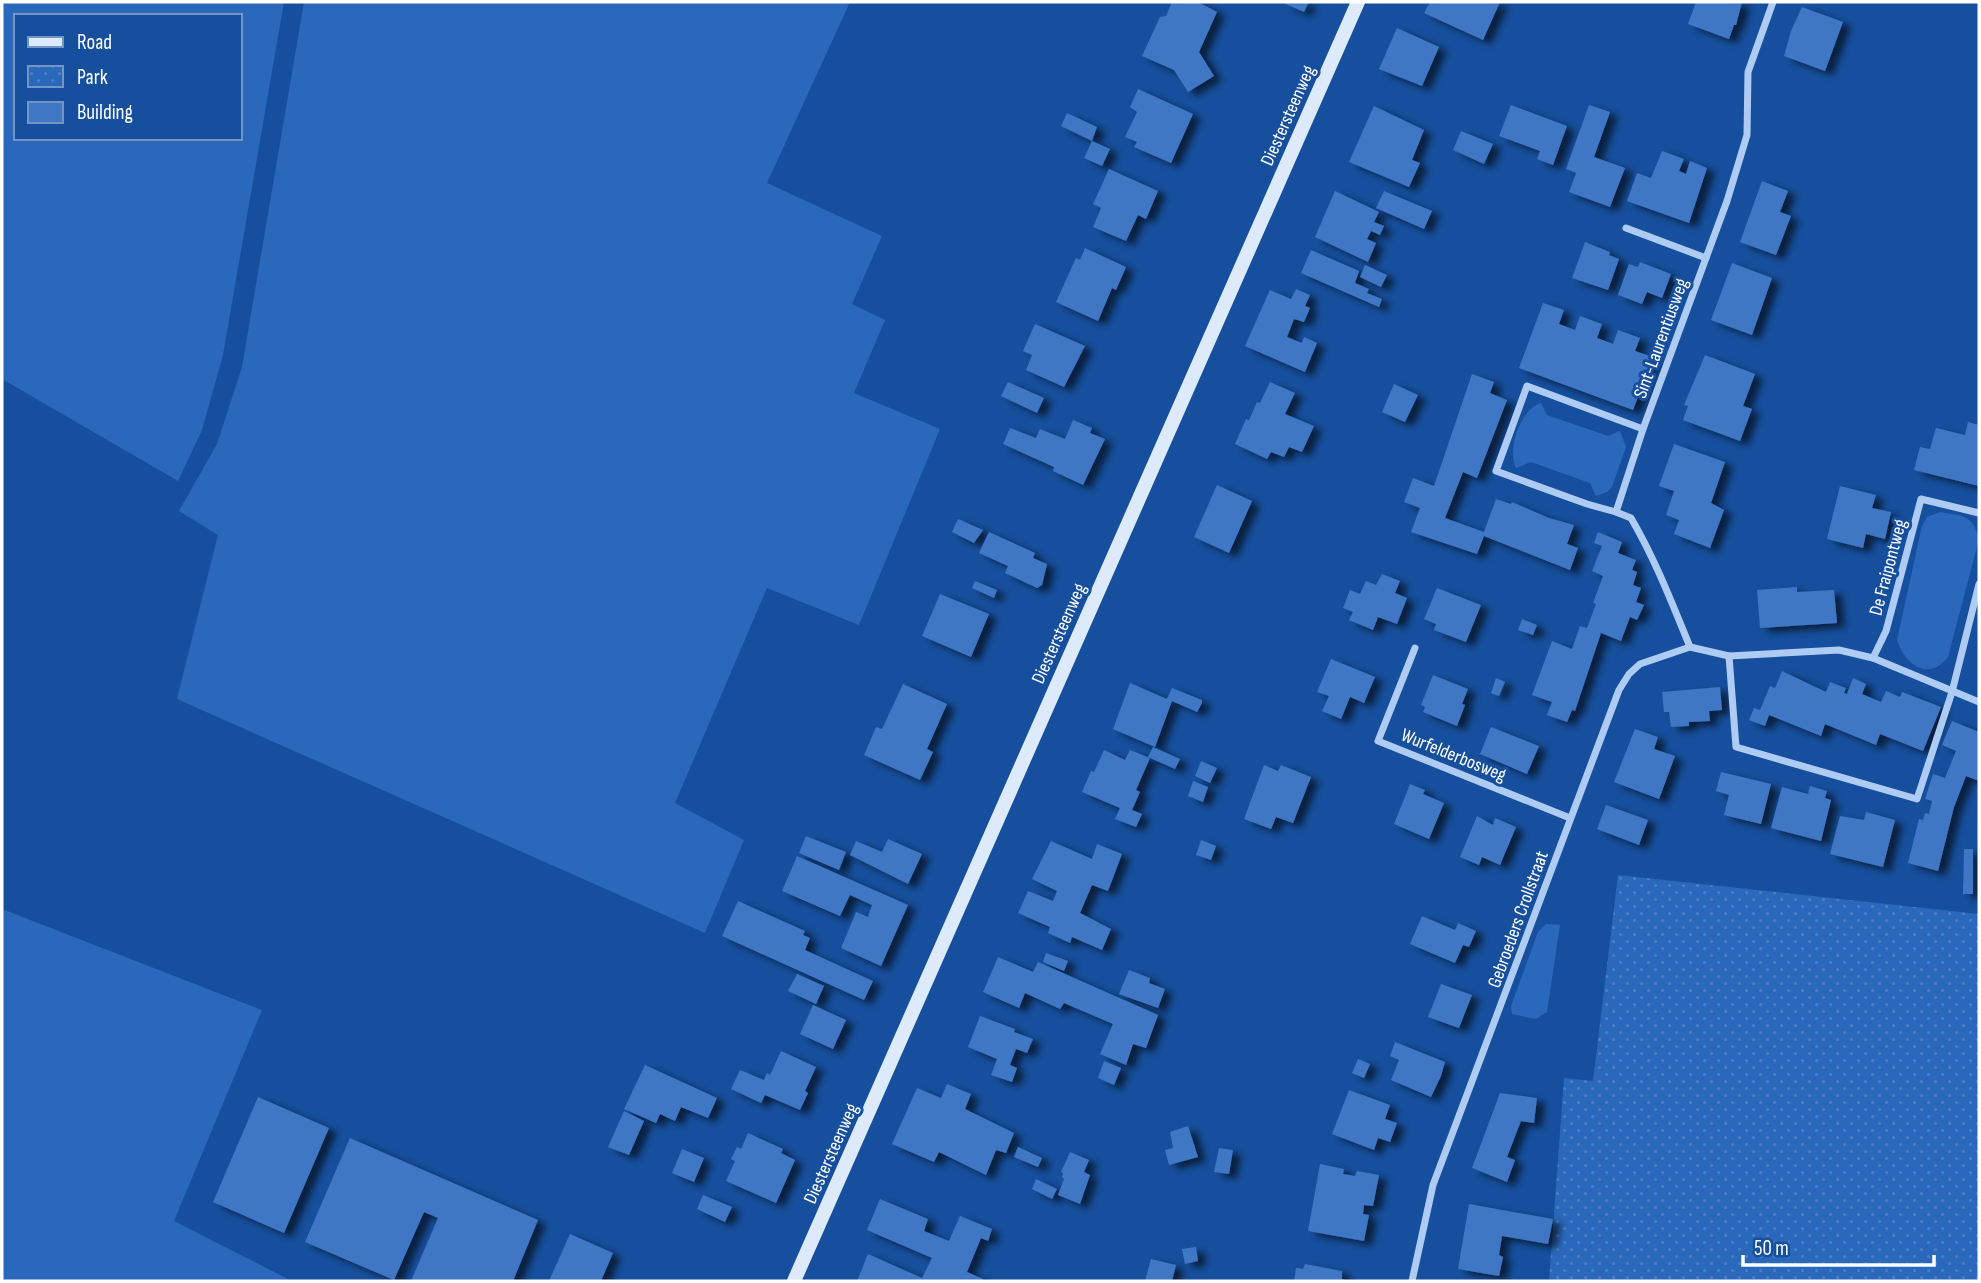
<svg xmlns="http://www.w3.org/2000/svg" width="1981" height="1283" viewBox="0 0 1981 1283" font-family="'Sofia Sans Condensed',sans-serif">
<defs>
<pattern id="park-dots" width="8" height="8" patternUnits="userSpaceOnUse" patternTransform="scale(1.75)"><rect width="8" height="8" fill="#2a68bb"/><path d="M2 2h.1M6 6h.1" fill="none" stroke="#4a7fc5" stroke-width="1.8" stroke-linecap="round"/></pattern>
<filter id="shadow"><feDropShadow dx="8" dy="4.5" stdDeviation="3.5" flood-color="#0009"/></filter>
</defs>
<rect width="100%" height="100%" fill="#164f9d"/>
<g fill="#2a68bb" fill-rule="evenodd">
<path d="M2,2H284L223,355L202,430L178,481L2,379ZM16,16H240V138H16Z"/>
<polygon points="304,2 850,2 767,183 882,236 852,304 885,320 854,393 940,429 859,625 767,588 675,803 744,840 705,933 177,699 218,535 179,511 217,444 242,367"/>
<path d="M1541,403L1547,415L1608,436L1620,431L1626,447L1612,487L1607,492L1596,496L1590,483L1531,462L1516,468C1507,450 1520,409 1541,403Z"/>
<path d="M1940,512C1962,516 1973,514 1979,539L1948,657C1929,682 1905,665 1897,640L1922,526L1927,517Z"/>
<polygon points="2,909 262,1010 174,1221 288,1279 287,1281 2,1281"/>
<polygon points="1546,924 1560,925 1547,1012 1536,1019 1512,1014 1511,1006 1538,932"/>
</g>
<polygon fill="url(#park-dots)" points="1618,875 1979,914 1979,1281 1549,1281 1564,1078 1593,1081"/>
<g fill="#3f77c4" filter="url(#shadow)">
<polygon points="1172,2 1198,2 1217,12 1199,52 1214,76 1188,92 1174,70 1142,56 1160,17 1166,16"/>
<polygon points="1281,2 1309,2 1304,12"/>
<polygon points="1430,2 1500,2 1483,40 1424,13"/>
<polygon points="1696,2 1742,2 1736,25 1734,25 1729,39 1688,24"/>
<polygon points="1802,7 1843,22 1825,71 1784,56 1791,31"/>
<polygon points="1397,28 1439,47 1422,86 1379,69"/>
<polygon points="1138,89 1193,114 1171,163 1134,147 1137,142 1125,137 1137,112 1130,107"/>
<polygon points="1511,105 1567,126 1553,165 1537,159 1540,151 1499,136"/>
<polygon points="1589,105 1610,112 1594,157 1625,168 1610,207 1569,192 1576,173 1566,169"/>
<polygon points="1374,106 1424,130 1412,160 1420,163 1409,187 1349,162"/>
<polygon points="1067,113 1097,127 1092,141 1061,126"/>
<polygon points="1461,131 1493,144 1484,164 1453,150"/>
<polygon points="1092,141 1110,149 1102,166 1084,158"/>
<polygon points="1662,151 1684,159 1679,171 1686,174 1690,161 1707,168 1689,223 1627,201 1637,173 1651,178"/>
<polygon points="1109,169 1158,191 1146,219 1138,215 1126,241 1093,227 1101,208 1093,204"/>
<polygon points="1762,181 1788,191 1780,212 1791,216 1776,255 1740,242"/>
<polygon points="1335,191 1379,212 1374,222 1384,226 1380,235 1371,231 1367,239 1376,243 1368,262 1315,237"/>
<polygon points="1384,191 1432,211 1424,229 1376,208"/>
<polygon points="1585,242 1610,252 1609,255 1619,259 1608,290 1572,278"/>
<polygon points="1085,248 1126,267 1116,290 1112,288 1098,321 1056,302 1076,258 1080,260"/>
<polygon points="1311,250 1359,271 1355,283 1369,289 1367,293 1382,299 1379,307 1301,273"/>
<polygon points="1640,262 1671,274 1662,298 1647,292 1642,304 1618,295 1629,264 1638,267"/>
<polygon points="1732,263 1772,278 1752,335 1711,320"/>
<polygon points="1365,265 1387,275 1381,287 1360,277"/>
<polygon points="1296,289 1310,295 1305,306 1310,308 1304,322 1294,319 1287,337 1302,343 1304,337 1317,343 1305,372 1245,346 1270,290 1291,299"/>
<polygon points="1543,303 1564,310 1559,324 1575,330 1580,316 1602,324 1597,338 1613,344 1618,330 1640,338 1635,351 1653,357 1633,410 1519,368"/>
<polygon points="1035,324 1085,346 1064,387 1026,370 1032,355 1023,351"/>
<polygon points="1705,355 1755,374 1743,406 1752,409 1740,441 1683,420 1688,406 1684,405"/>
<polygon points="1472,374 1494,382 1490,393 1507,400 1477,478 1463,472 1445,518 1484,532 1496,499 1511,504 1512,502 1549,518 1574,525 1567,544 1578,548 1570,570 1484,536 1477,554 1411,532 1420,508 1404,502 1413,478 1434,486"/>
<polygon points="1008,382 1044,398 1037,413 1001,396"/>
<polygon points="1270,382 1295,393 1285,414 1314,426 1302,452 1289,447 1284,457 1271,452 1267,459 1235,444 1246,419 1249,420 1257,402 1260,403"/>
<polygon points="1394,384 1418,395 1405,422 1382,412"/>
<polygon points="1073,420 1092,428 1090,433 1105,439 1083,485 1053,471 1054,467 1003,444 1010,428 1036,438 1040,429 1065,439"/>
<polygon points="1968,422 1979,425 1979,486 1914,470 1920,447 1930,449 1936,428 1965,435"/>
<polygon points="1674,444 1725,462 1711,503 1724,510 1710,548 1674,534 1679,520 1666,515 1674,491 1659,486"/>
<polygon points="1217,485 1252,501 1229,553 1194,537"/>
<polygon points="1840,486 1876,495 1872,508 1891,512 1885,539 1866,534 1863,548 1827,539"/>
<polygon points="958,519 983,530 974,543 952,532"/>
<polygon points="989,532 1035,553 1033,558 1047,564 1042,585 1037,588 1005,573 1008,566 979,553"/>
<polygon points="1598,532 1622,542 1618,553 1636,560 1632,570 1637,572 1633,585 1641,588 1636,602 1644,605 1637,620 1630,617 1621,641 1601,633 1575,711 1572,710 1567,722 1547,715 1552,702 1532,695 1552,641 1572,649 1580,626 1587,628 1596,604 1593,603 1603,576 1592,571 1602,546 1594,543"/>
<polygon points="1382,574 1400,581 1395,593 1407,598 1397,624 1378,617 1373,630 1349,620 1353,612 1343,608 1350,590 1360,594 1366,581 1376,585"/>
<polygon points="975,581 997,590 994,598 972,588"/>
<polygon points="1797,587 1797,592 1834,590 1837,623 1760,628 1757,590"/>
<polygon points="1437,588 1481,605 1466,642 1434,630 1436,624 1424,619"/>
<polygon points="940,594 989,614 971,657 922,636"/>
<polygon points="1522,619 1537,625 1533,635 1518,630"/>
<polygon points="1331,659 1375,677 1364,703 1350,697 1341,719 1322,711 1329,696 1317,692"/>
<polygon points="1782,671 1826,692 1830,682 1846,688 1844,693 1847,694 1853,678 1866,684 1862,694 1881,702 1886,691 1900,697 1902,692 1941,707 1923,751 1880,734 1876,745 1825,724 1821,736 1769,715 1765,726 1749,720 1754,708 1760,710 1770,686 1775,688"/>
<polygon points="1433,675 1468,689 1462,704 1465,705 1457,726 1423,712 1425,707 1421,705"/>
<polygon points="1496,678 1505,682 1499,696 1491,693"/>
<polygon points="1130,683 1167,699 1172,688 1202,700 1202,703 1197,712 1172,701 1155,747 1113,729"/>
<polygon points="903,684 947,704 927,749 933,752 920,780 864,755 876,727 882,729"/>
<polygon points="1720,687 1722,710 1709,711 1710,721 1689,722 1689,726 1671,727 1669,712 1664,712 1662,692"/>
<polygon points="1952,721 1979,732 1979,781 1966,776 1954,807 1938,871 1908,863 1919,819 1923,820 1925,813 1929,814 1932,801 1925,799 1933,774 1945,778 1956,751 1942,745"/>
<polygon points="1491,727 1539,746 1527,774 1480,754"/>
<polygon points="1635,729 1658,737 1654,749 1675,756 1659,799 1614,782"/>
<polygon points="1153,747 1180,759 1175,769 1148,757"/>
<polygon points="1104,750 1125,760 1130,750 1150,758 1136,790 1140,792 1132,810 1142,814 1136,827 1115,819 1120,808 1082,792 1091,771 1094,772"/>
<polygon points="1201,761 1217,768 1210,783 1195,776"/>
<polygon points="1264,765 1278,771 1281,765 1311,777 1293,823 1276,817 1271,829 1244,819"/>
<polygon points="1721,772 1771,784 1761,824 1724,815 1729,795 1716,791"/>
<polygon points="1193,781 1208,787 1203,802 1188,796"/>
<polygon points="1410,784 1425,790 1423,794 1444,803 1429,839 1394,824"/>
<polygon points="1810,786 1827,791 1825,798 1831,800 1821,841 1771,828 1782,787 1808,794"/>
<polygon points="1606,805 1648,820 1639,845 1597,829"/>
<polygon points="1866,812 1895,820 1883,867 1830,854 1840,816 1864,820"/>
<polygon points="1477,816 1493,825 1495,818 1516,827 1500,865 1482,857 1479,865 1460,857"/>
<polygon points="806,836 846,852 839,870 799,853"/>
<polygon points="888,839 922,854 908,884 850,855 856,841 882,852"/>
<polygon points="1201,840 1216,846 1211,860 1196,855"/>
<polygon points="1051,841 1092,859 1097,844 1122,854 1108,891 1092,885 1080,913 1111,929 1102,950 1072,937 1070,943 1048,933 1050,927 1018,913 1028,891 1053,901 1057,891 1032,879"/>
<polygon points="1964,849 1973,849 1973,894 1963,894"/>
<polygon points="797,856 908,905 881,966 841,948 856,912 868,917 872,905 850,895 840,916 782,891"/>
<polygon points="738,901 805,931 803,935 810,938 805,950 873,981 864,1000 722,936"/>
<polygon points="1422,916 1455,930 1458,923 1476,931 1469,947 1463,945 1455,963 1410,944"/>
<polygon points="1046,953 1068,961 1064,971 1043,962"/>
<polygon points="998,957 1033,972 1038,962 1158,1015 1146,1048 1133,1044 1126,1065 1100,1054 1113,1024 1064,1003 1060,1009 1025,993 1019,1008 983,992"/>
<polygon points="1129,970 1150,978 1149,983 1165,989 1158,1008 1119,994"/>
<polygon points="797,974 824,986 816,1004 788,991"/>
<polygon points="1441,984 1472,995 1459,1028 1428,1017"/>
<polygon points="813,1005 846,1020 833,1049 800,1034"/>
<polygon points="980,1016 1015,1029 1014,1032 1033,1039 1027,1053 1016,1049 1010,1065 1017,1068 1012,1082 991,1075 997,1059 968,1047"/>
<polygon points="1395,1042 1445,1062 1441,1076 1431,1097 1391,1080 1399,1060 1390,1056"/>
<polygon points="781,1051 816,1067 805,1091 808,1093 800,1110 765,1095 761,1103 731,1089 740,1070 764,1080 767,1073 770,1075"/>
<polygon points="1358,1059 1370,1064 1364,1078 1352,1073"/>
<polygon points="1104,1061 1121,1068 1114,1085 1098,1078"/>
<polygon points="645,1065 717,1098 708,1118 681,1107 675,1121 660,1114 656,1123 624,1109"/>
<polygon points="947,1084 971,1094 965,1109 1014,1133 1006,1153 996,1150 986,1175 939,1152 934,1162 892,1144 917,1088 941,1098"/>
<polygon points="1349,1090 1390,1105 1385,1119 1397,1123 1390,1142 1378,1138 1374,1150 1332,1134"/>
<polygon points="1500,1093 1537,1098 1534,1123 1521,1121 1507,1157 1515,1160 1507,1182 1472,1168"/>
<polygon points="258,1097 329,1128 284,1233 213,1202"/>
<polygon points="624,1111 644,1121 629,1155 608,1147"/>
<polygon points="1188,1126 1198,1157 1169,1165 1165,1150 1173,1148 1170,1132"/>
<polygon points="748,1133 783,1149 781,1153 795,1160 776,1203 726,1181 735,1161 731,1159 737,1147 741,1149"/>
<polygon points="350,1138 538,1220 513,1281 411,1281 438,1218 424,1212 394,1280 305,1242"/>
<polygon points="1018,1147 1042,1158 1038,1167 1014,1157"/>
<polygon points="1219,1148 1233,1150 1229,1174 1214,1172"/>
<polygon points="682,1149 704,1158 694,1182 672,1173"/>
<polygon points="1070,1152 1089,1160 1084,1172 1090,1175 1080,1204 1058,1195 1064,1179 1062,1177 1063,1173 1061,1172"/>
<polygon points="1320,1164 1344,1169 1343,1174 1355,1176 1357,1171 1379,1175 1373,1206 1364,1205 1363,1214 1369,1215 1364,1241 1308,1231"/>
<polygon points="1036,1179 1057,1189 1052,1199 1032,1189"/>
<polygon points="703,1195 732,1207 725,1222 697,1209"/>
<polygon points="880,1199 928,1219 924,1231 949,1241 960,1216 992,1229 988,1241 981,1238 967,1272 983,1279 982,1281 857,1281 868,1254 922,1278 932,1258 867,1230"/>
<polygon points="1469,1204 1553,1219 1548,1244 1502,1236 1499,1255 1503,1257 1499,1276 1458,1269"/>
<polygon points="570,1234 613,1253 601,1281 549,1281"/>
<polygon points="1196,1247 1198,1261 1185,1264 1182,1249"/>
<polygon points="1151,1259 1176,1265 1172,1281 1145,1281"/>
<polygon points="1305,1264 1342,1271 1342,1279 1348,1281 1294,1281 1296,1268 1303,1269"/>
</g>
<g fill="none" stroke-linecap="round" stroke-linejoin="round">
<g stroke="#aeccf3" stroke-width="7">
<polyline points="1626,228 1706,258"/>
<polyline points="1616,512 1587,504 1496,471 1527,386 1643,429"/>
<path d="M1690,647C1672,603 1655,559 1631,518L1616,512L1643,429L1727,201L1747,135L1748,72L1773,2"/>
<polyline points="1415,648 1378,741 1570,818"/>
<polyline points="1729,656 1736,747 1917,799 1952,692 1979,584"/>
<polyline points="1873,658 1886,631 1921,499 1979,513"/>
<polyline points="1412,1281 1433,1185 1619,690 1629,674 1640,664 1690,647 1729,656 1839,650 1873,658 1979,702"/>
</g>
<polyline stroke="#ddeafc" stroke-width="14" points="794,1281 1358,2"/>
</g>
<g text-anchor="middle" stroke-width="6" stroke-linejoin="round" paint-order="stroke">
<g font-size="19" fill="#fff" stroke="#164f9d">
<text transform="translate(1287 115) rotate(-66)" y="7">Diestersteenweg</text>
<text transform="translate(1660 338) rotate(-70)" y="7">Sint-Laurentiusweg</text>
<text transform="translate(1887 567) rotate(-75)" y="7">De Fraipontweg</text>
<text transform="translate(1058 633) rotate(-66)" y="7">Diestersteenweg</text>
<text transform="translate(1454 754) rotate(22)" y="7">Wurfelderbosweg</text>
<text transform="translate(1517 919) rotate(-70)" y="7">Gebroeders Crollstraat</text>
<text transform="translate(830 1153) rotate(-66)" y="7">Diestersteenweg</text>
</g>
</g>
<rect width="1981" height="1283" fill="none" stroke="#ffffff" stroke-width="7"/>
<rect x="14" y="14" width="228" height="126" fill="#164f9d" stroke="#7395c4" stroke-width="2"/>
<rect x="28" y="37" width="35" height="10" fill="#ddeafc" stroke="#7395c4" stroke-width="2"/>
<text x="77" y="49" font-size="21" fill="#ffffff">Road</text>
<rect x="28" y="66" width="35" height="21" fill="url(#park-dots)" stroke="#7395c4" stroke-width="2"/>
<text x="77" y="84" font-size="21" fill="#ffffff">Park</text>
<rect x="28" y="102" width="35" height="21" fill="#3f77c4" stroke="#7395c4" stroke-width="2"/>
<text x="77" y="119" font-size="21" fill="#ffffff">Building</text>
<path d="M1743 1255v10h191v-10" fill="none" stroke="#ffffff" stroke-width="3.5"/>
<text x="1754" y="1255" font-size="21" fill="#ffffff" stroke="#164f9d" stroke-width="5" paint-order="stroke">50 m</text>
</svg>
